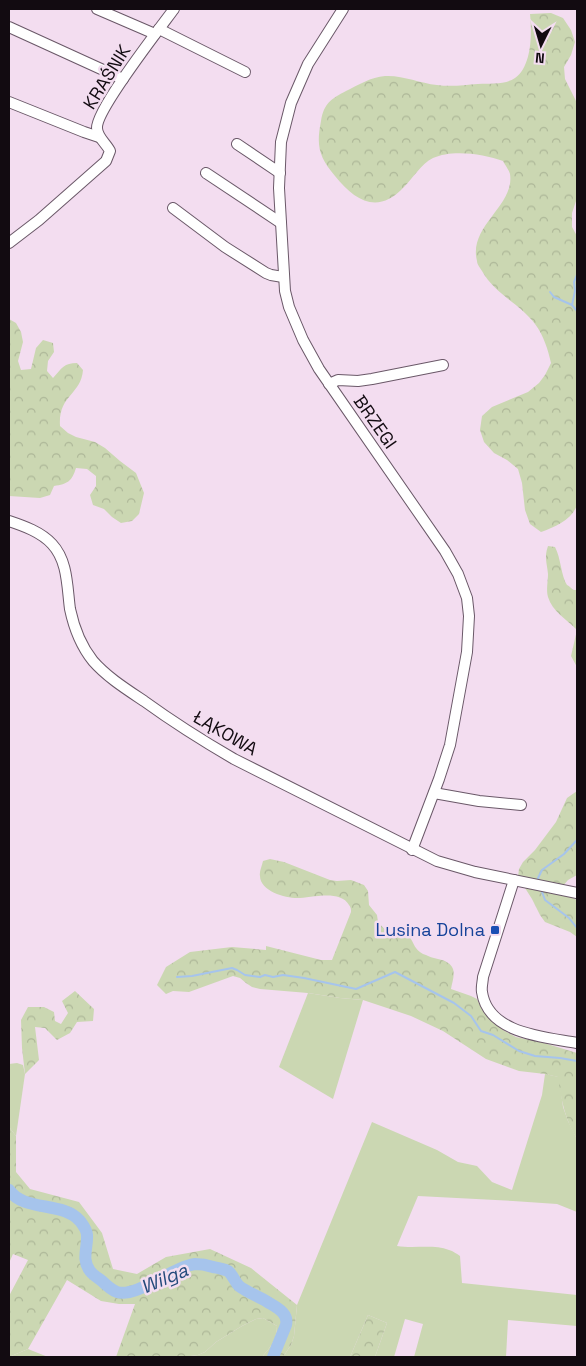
<svg xmlns="http://www.w3.org/2000/svg" width="586" height="1366" viewBox="0 0 586 1366" font-family="'Space Grotesk',sans-serif">
<defs>
<pattern id="forest-crowns" width="20" height="18" patternUnits="userSpaceOnUse" patternTransform="scale(1.25)"><rect width="20" height="18" fill="#cbd7b2"/><path d="M2 6a3 3 0 1 1 6 0M12 15a3 3 0 1 1 6 0" fill="none" stroke="#adb798"/></pattern>
</defs>
<rect width="100%" height="100%" fill="#f3ddf0"/>
<g fill="#cbd7b2">
<polygon points="308,993 340,998 363,1000 333,1099 279,1067"/>
<polygon points="17,1063 23,1065 25,1074 16,1136 9,1127 9,1064"/>
<path d="M545,1074L559,1077L563,1107L568,1121L577,1139V1212L557,1204L513,1201L418,1196L397,1246C414,1249 433,1244 449,1250C453,1251 457,1254 460,1256L462,1283L577,1295V1326L508,1320L506,1357H414L423,1324L405,1319L394,1357H375L387,1323L368,1315L350,1357H283L291,1345L294,1336L297,1305L372,1122L437,1150L458,1162L477,1166L492,1182L512,1190L542,1095Z"/>
<path d="M263,1318L277,1326C277,1339 270,1348 262,1357H183L198,1355L205,1352L216,1342L242,1326L256,1319Z"/>
<polygon points="28,1349 48,1357 9,1357"/>
</g>
<g fill="url(#forest-crowns)">
<path d="M551,13L563,18L571,30L575,42L571,55L564,67L565,79L577,103V198L572,213V227L577,236V505C572,520 555,527 541,532L530,524L525,510L522,483L518,469L507,460L494,453L484,442L480,430L482,416L492,407L528,392L539,383L545,375L551,363C548,350 544,336 535,324C520,304 495,294 482,271C480,268 477,264 477,261C468,226 515,206 510,174C509,170 505,165 503,161C484,154 452,149 433,158C421,164 413,178 404,187C378,215 355,201 335,176C319,157 316,146 321,121C324,103 331,99 346,91C358,85 371,77 385,76C403,75 419,83 437,85C451,87 464,85 478,84C490,83 505,85 515,78C532,66 532,33 530,14Z"/>
<path d="M9,319L16,323L21,332L23,342L18,361L21,370L31,369L36,348L43,340L53,343L54,352L48,361L47,371L53,378C62,368 64,363 77,363L83,370C81,395 58,395 60,426L68,433L76,437L95,442L105,448L120,461L136,473L144,493L139,514L132,521L121,523L112,517L104,509L93,505L90,495L96,486V476L87,469L76,468C72,481 68,484 54,486L50,495L40,498L9,496Z"/>
<path d="M548,546L555,547C561,558 561,576 567,585C568,585 573,590 574,590H577V667L571,656L577,630C567,620 552,611 548,597C546,590 548,581 548,574C547,563 544,557 548,546Z"/>
<polygon points="577,791 577,875 568,880 562,887 565,894 577,900 577,937 570,932 545,922 540,915 532,899 518,877 519,869 523,862 535,850 556,822 567,798"/>
<path d="M270,859L284,862L330,880L337,881L351,880L364,885L368,891L369,905L377,915L378,922L388,933C394,933 402,932 407,935C412,938 413,944 416,948C418,951 422,954 426,955C434,960 449,958 453,969C455,975 452,983 451,989L471,996L477,999L483,1011L493,1021L503,1030L516,1037L544,1043L577,1053V1139C565,1120 561,1099 558,1077L545,1074L519,1071L486,1059L443,1031L411,1016L363,1000L340,998L308,993L260,989L252,987L246,983L240,978L233,976L189,992L173,991L166,994L157,985L166,967L190,952L232,947L266,950V946L321,960H332L351,912C351,910 351,907 349,905C340,889 311,898 297,898C285,898 260,891 260,876C259,872 262,866 263,861Z"/>
<polygon points="75,991 94,1009 93,1021 77,1022 70,1033 57,1040 45,1028 35,1027 39,1060 25,1074 22,1048 21,1020 28,1007 44,1007 54,1012 55,1021 61,1024 68,1013 62,1001"/>
<path d="M9,1127L16,1136V1172L30,1189L79,1202L102,1233L113,1269L137,1274L166,1257L210,1249L251,1268L297,1305L294,1336L291,1345L283,1357H262C270,1348 277,1339 277,1326L263,1318L256,1319L242,1326L216,1342L205,1352L198,1355L183,1357H116L135,1304H119L101,1301L67,1280L28,1349L9,1357V1296L28,1260L13,1254L9,1263Z"/>
<polygon points="368,1315 387,1323 375,1357 350,1357"/>
</g>
<g fill="none" stroke-linecap="round" stroke-linejoin="round">
<g stroke="#a6c4ec" stroke-width="2">
<polyline points="577,275 574,282 575,291 572,305 577,311"/>
<polyline points="550,292 554,297 572,305"/>
<polyline points="539,882 538,878 542,870 564,854 577,840"/>
<polyline points="541,889 545,900 569,918 577,928"/>
<polyline points="177,977 192,976 232,968 237,970 245,975 260,977 265,975 273,977 283,975 304,978 356,989 395,972 454,1003 471,1016 481,1031 493,1035 519,1051 535,1056 560,1058 577,1061"/>
<polyline points="577,1107 577,1109"/>
<polyline points="9,1193 10,1193"/>
</g>
<path stroke="#a6c4ec" stroke-width="12" d="M9,1190C24,1212 63,1201 80,1221C83,1225 87,1230 87,1235C88,1247 81,1259 90,1271C93,1275 98,1278 102,1281C106,1285 112,1290 117,1292C137,1298 172,1267 195,1264C201,1264 207,1265 213,1267C218,1268 224,1269 228,1271C233,1275 235,1282 239,1286C247,1292 257,1296 266,1301C275,1307 289,1312 286,1325L273,1357"/>
<defs>
<g id="minor">
<polyline points="97,9 155,34"/>
<polyline points="343,9 308,64 291,103 281,142 279,188 285,291 289,307 303,340 319,369 445,551 458,574 467,598 469,616 467,652 450,745 439,779 412,850"/>
<polyline points="9,27 123,79"/>
<polyline points="159,29 245,72"/>
<polyline points="9,102 84,132 99,137"/>
<polyline points="237,144 280,173"/>
<polyline points="206,173 281,223"/>
<polyline points="173,208 225,247 266,273 271,275 283,277"/>
<path d="M9,243L39,220L106,161L110,151C106,143 97,137 97,128C96,110 160,28 174,9"/>
<polyline points="329,384 338,380 358,381 372,379 443,365"/>
<path d="M9,521C24,526 41,532 52,544C68,561 67,587 70,609C74,628 81,646 93,661C107,677 126,689 144,701C173,722 203,741 234,759L437,861L475,872L577,893"/>
<polyline points="434,793 479,801 521,805"/>
<path d="M514,880L483,977C483,981 481,987 482,992C488,1034 545,1037 577,1043"/>
</g>
</defs>
<use href="#minor" stroke="#6a5868" stroke-width="12"/>
<use href="#minor" stroke="#fff" stroke-width="10"/>
</g>
<rect fill="#1a4fb4" stroke="#f3ddf0" stroke-width="2" x="490" y="925" width="10" height="10" rx="2.5"/>
<g text-anchor="middle" stroke-width="5" stroke-linejoin="round" paint-order="stroke">
<g font-size="18" fill="#120b11" stroke="#f3ddf0">
<text transform="translate(107 77) rotate(-58)" y="6">KRAŚNIK</text>
<text transform="translate(375 422) rotate(55)" y="6">BRZEGI</text>
<text transform="translate(225 733) rotate(30)" y="6">ŁĄKOWA</text>
</g>
<g font-size="18" fill="#164399" stroke="#f3ddf0" text-anchor="end">
<text x="485" y="936">Lusina Dolna</text>
</g>
<g font-size="19" font-style="italic" fill="#22497b" stroke="#f3ddf0">
<text transform="translate(164 1278) rotate(-23)" y="7">Wilga</text>
</g>
</g>
<rect width="586" height="1366" fill="none" stroke="#120b11" stroke-width="20"/>
<g transform="translate(541 45) rotate(185)" stroke="#f3ddf0" stroke-width="4" paint-order="stroke">
<path d="M0-4L9 19L0 12L-9 19Z" fill="#120b11"/>
<text y="-8" font-size="14" font-weight="bold" text-anchor="middle" fill="#120b11">N</text>
</g>
</svg>
